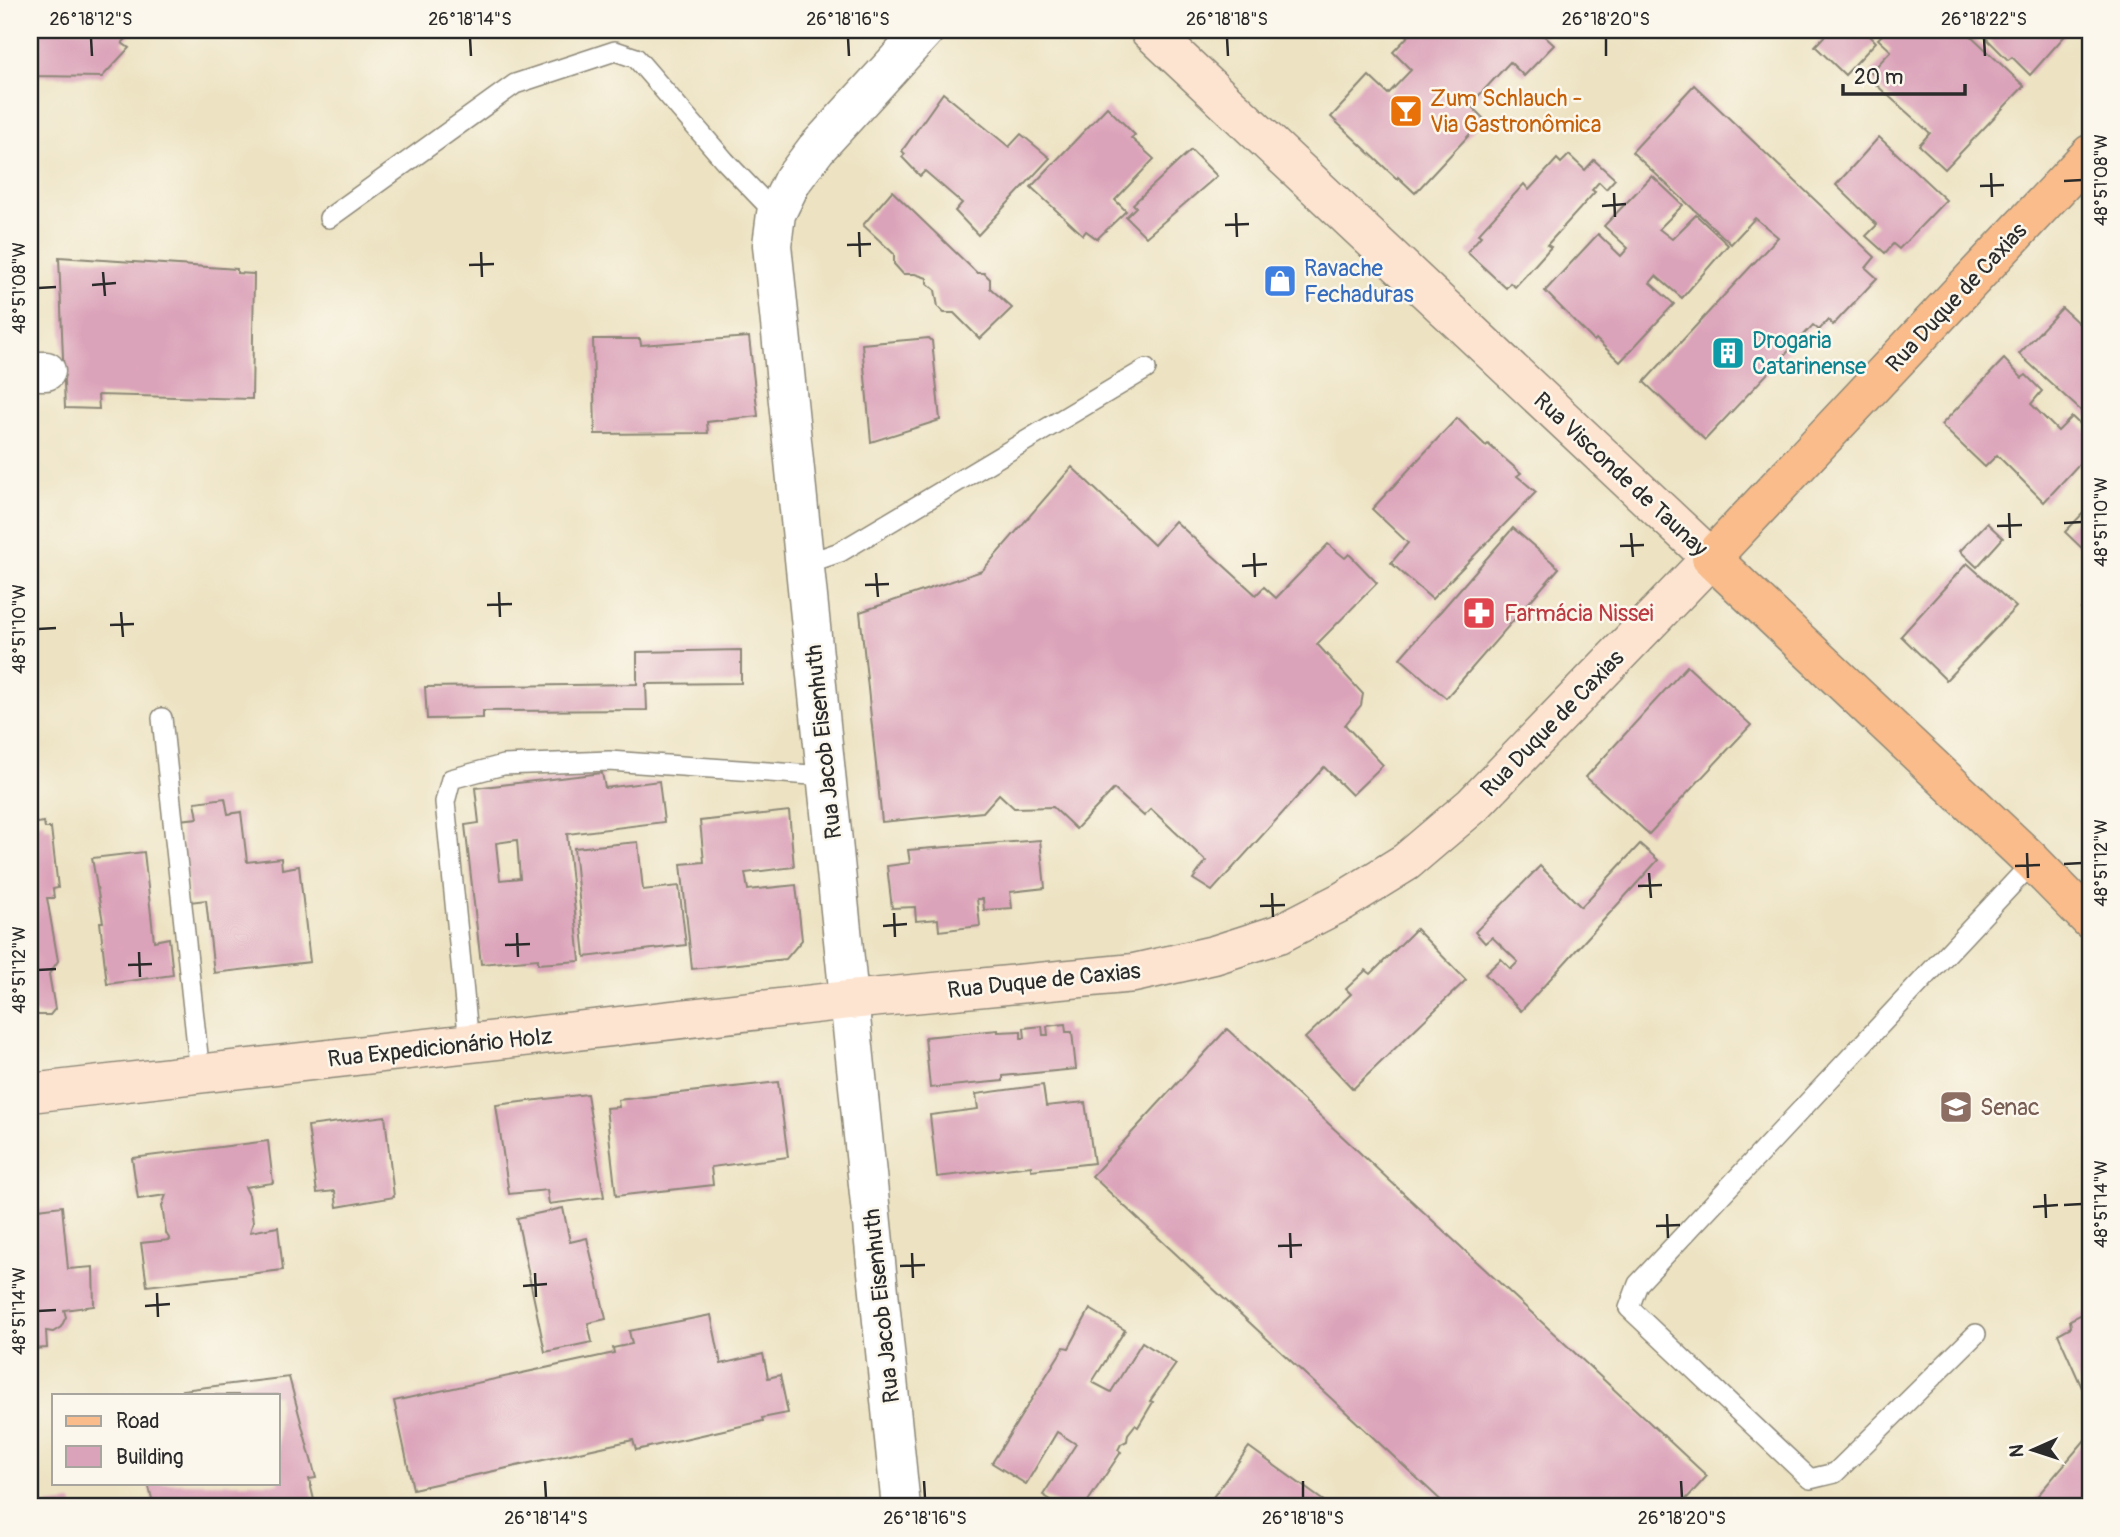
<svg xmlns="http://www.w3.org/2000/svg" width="2120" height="1537" viewBox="0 0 2120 1537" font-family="Pangolin,sans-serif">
<rect width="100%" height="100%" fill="#fbf7ec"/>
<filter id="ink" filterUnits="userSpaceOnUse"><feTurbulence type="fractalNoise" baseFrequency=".0143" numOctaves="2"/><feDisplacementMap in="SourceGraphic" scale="14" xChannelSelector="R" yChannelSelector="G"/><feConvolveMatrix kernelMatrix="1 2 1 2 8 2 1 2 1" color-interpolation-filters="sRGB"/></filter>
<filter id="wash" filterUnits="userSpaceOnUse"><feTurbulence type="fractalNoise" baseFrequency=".00686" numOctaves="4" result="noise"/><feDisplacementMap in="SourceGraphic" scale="28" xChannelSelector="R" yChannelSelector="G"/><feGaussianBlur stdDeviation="1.57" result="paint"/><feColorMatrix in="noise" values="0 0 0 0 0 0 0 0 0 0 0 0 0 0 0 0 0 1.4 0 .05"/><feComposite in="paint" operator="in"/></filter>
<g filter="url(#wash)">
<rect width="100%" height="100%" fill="#ede3c3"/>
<g id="blocks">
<g fill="#dba3b9" fill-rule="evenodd">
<polygon points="30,30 135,30 122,43 129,48 102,77 35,76 30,55"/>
<polygon points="1414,30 1538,30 1554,45 1524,76 1510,62 1470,105 1484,119 1415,193 1398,177 1397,179 1331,117 1369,76 1388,94 1411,70 1393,52"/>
<polygon points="1830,30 1864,30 1876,42 1845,75 1815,46"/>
<polygon points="1887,30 1906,30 1908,32 1910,30 1965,30 2024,86 1945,169 1919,145 1930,133 1873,82 1876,79 1871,72 1891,51 1878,39"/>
<polygon points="1978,30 2070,30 2030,75 2012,57 2008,60"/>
<polygon points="1694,85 1875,257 1866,268 1877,278 1833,325 1828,320 1819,330 1813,325 1705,440 1644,382 1778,237 1755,218 1731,244 1632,152"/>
<polygon points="943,93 1009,147 1021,134 1050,158 978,235 955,211 962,203 925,171 920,176 902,157 905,154 902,151"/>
<polygon points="1107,107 1135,135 1131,138 1154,159 1115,200 1126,211 1097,239 1086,231 1083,235 1031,187"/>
<polygon points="1879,137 1946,200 1899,249 1893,244 1885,253 1866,236 1877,225 1836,185"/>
<polygon points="1191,150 1217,176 1146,237 1126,217 1136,207 1133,204"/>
<polygon points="1569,155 1585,170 1594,160 1615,179 1606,189 1599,182 1592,190 1595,192 1547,245 1551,247 1515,287 1510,283 1506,288 1467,252 1481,236 1478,234 1524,184 1529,190 1557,159 1561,163"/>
<polygon points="1652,176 1683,205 1659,229 1672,239 1696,215 1728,245 1682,298 1656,276 1650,283 1674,304 1620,362 1596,339 1594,341 1545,291 1598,234 1621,256 1628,248 1604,226"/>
<polygon points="892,191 977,273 984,273 990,279 990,288 1012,308 980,339 954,313 944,313 938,307 935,290 927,283 927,278 915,274 903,274 894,264 894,254 863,225"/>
<polygon points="59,257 237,269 237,273 254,274 252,399 98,395 99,409 65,408"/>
<polygon points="2062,308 2090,334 2090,419 2019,354"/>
<polygon points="749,337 758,416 707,422 708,433 595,434 593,339 640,339 641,345"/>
<polygon points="929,338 932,341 940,420 871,442 862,344"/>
<polygon points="2004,359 2022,378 2026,375 2042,391 2031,404 2058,431 2072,417 2090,434 2090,452 2044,502 1997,455 1985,467 1941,425"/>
<polygon points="1457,418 1486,446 1488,444 1521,473 1517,476 1536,492 1432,599 1391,563 1408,543 1372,509"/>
<polygon points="1072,467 1154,545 1175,521 1256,595 1264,587 1276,598 1328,544 1345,558 1349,554 1377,583 1317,644 1363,694 1361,705 1345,725 1383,765 1352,795 1324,767 1212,891 1193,879 1206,861 1151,809 1144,816 1114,789 1076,829 1053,807 1014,808 999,794 983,812 882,822 860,612 982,571"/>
<polygon points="2090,506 2090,556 2065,532"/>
<polygon points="1987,523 2003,538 1977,567 1960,551"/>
<polygon points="1513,528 1559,568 1446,698 1400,658"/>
<polygon points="1967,563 2016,607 1946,680 1901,636"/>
<polygon points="2090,599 2090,618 2081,609"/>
<polygon points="741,650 741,683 646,684 647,710 483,711 483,718 427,719 425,687 637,684 637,652"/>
<polygon points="1687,666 1751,725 1649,834 1586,777"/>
<path d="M602,773L605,788L659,781L664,822L567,834L580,961L538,964V959L481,964L465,825L479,823L475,788ZM517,840L520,878L500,880L496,843Z"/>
<polygon points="225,798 228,814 241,812 247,862 281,858 282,869 299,866 310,962 214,973 206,900 190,902 179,820 198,818 195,802"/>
<polygon points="789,811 794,867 745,873 748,890 796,885 802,940 786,959 692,969 681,864 704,862 700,821"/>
<polygon points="44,822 45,828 51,828 58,888 53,889 54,898 47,898 58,961 49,974 55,1009 50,1015 38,1015 30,1012 30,824"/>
<polygon points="1040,840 1045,888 1010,892 1012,908 984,910 983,899 977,899 980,926 939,931 938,919 916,921 915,907 892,908 887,866 910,863 908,850"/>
<polygon points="638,842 643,890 679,886 686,945 585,957 574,848"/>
<polygon points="1640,844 1658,860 1521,1011 1485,974 1501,959 1511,969 1518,962 1492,937 1485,943 1475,932 1540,866 1581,907"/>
<polygon points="144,852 154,941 169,938 173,975 107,984 100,922 103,922 92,858"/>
<polygon points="1416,929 1466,980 1353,1089 1305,1038 1351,994 1346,989 1366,970 1371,974"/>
<polygon points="1065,1024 1066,1032 1072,1032 1076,1069 1003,1076 1003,1081 930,1088 925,1037 998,1030 998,1032 1021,1031 1021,1038 1025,1038 1024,1028 1042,1026 1043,1035 1048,1035 1047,1026"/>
<polygon points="1227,1029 1707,1476 1679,1507 1448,1507 1092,1176"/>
<polygon points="778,1082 788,1157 711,1167 713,1185 616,1196 606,1108 619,1107 618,1100"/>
<polygon points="1043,1085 1046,1106 1085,1102 1094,1163 1031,1170 1031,1166 937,1177 930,1115 978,1109 976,1094"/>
<polygon points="587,1094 604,1197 549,1204 547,1190 509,1194 496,1105"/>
<polygon points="385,1116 394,1197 337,1207 335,1191 317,1193 308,1126"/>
<polygon points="268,1141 273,1183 245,1187 249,1195 253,1222 250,1232 278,1227 283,1270 147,1286 141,1243 170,1240 166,1233 162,1206 166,1195 138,1199 132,1158"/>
<polygon points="62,1206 68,1269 93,1267 94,1306 64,1310 66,1317 61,1327 53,1332 46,1331 47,1348 30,1349 30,1210"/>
<polygon points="563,1208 570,1242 587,1238 606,1319 588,1323 592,1342 545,1352 517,1218"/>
<polygon points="1090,1309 1125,1330 1092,1382 1111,1392 1142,1342 1176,1364 1150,1401 1153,1402 1138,1427 1135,1425 1128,1434 1127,1441 1121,1444 1118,1450 1121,1452 1084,1507 1062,1507 1043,1495 1076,1444 1057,1432 1026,1484 992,1463 1064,1347 1069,1348"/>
<polygon points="2090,1310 2090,1387 2083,1390 2058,1334 2071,1327 2070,1320"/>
<polygon points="711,1315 721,1364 763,1354 768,1378 780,1375 788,1413 762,1418 763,1421 636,1450 633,1440 413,1489 394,1401 614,1353 613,1348 632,1344 629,1331"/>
<polygon points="289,1377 316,1478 309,1479 314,1500 318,1500 320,1507 154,1507 148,1483 278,1483 278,1395 183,1395 182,1390"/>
<polygon points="2090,1434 2090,1507 2028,1507"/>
<polygon points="1249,1447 1332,1507 1206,1507"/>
<polygon points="72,1502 73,1507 47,1507 47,1505"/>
</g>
</g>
</g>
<g filter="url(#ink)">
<use href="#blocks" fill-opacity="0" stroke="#8c8777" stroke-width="2"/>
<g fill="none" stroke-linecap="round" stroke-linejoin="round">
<defs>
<g id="service">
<polyline points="329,218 515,84 615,51 636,58 725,161 776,214"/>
<polyline points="805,564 840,552 1146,369"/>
<polyline points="162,718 200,1074"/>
<polyline points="469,1044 445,802 451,779 503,765 609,761 826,776"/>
<polyline points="1976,1334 1835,1473 1810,1479 1629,1308 1638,1284 2033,862"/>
</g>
<g id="minor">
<polyline points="30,371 46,371"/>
<polyline points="901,1507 772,245 776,214 792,181 816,149 925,30"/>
</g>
<polyline id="secondary" points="30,1093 849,1000 1134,973 1214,955 1279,934 1343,901 1406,862 1473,805 1711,558 1149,30"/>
<polyline id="primary" points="2090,154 1711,558 2033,862 2090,920"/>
</defs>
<use href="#service" stroke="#8c8777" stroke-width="22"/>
<use href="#minor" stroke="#8c8777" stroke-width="41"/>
<use href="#secondary" stroke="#8c8777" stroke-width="41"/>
<use href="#primary" stroke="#8c8777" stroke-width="41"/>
<use href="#service" stroke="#fff" stroke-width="19"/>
<use href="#minor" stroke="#fff" stroke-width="38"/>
<use href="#secondary" stroke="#fde4d0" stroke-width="38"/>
<use href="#primary" stroke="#f9bc8a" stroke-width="38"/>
</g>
</g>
<path fill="none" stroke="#2b2b2b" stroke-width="2.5" d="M91,38L92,56M470,38L471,56M848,38L849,56M1227,38L1228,56M1606,38V56M1984,38L1985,56M1991,173L1992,197M2064,181L2082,180M1980,186L2004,185M1614,193L1615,217M1602,206L1626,204M1236,213L1237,237M1225,225L1249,224M859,232L860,257M847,245L871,244M481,252L482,277M469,265L494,264M103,272L105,296M92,285L116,283M38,288L56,287M2009,513L2010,538M2064,523L2082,522M1997,526L2022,525M1631,533L1633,557M1620,546L1644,545M1254,553L1255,577M1242,566L1267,564M876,573L878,597M865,585L889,584M499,592L500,617M487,605L512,604M121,612L123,637M110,625L134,624M38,629L56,628M2027,853L2028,878M2064,864L2082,863M2015,866L2040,865M1649,873L1651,898M1638,886L1662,885M1272,893L1273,917M1260,906L1285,905M894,913L895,937M883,926L907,924M517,933L518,957M505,945L530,944M139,952L140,977M128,965L152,964M38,970L56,969M2045,1194L2046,1218M2064,1205L2082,1204M2033,1207L2058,1205M1667,1214L1668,1238M1656,1226L1680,1225M1290,1233L1291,1258M1278,1246L1302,1245M912,1253L913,1278M900,1266L925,1265M535,1273L536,1297M523,1286L547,1284M157,1293L158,1317M145,1306L170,1304M38,1311L56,1310M545,1481L546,1498M924,1481L925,1498M1303,1481V1498M1681,1481L1682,1498"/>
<defs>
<symbol id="bar-square" viewBox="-11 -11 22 22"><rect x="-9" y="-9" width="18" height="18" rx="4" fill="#e8710a" stroke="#fbf7ec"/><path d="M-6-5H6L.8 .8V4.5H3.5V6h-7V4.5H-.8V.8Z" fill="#fff"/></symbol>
<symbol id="shop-square" viewBox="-11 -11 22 22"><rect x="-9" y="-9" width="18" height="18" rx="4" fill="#3f7fe0" stroke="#fbf7ec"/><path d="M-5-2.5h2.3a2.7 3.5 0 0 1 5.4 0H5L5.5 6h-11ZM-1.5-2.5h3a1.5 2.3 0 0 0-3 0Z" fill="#fff"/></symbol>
<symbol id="building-square" viewBox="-11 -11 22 22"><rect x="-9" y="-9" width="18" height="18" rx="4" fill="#0f9aa8" stroke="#fbf7ec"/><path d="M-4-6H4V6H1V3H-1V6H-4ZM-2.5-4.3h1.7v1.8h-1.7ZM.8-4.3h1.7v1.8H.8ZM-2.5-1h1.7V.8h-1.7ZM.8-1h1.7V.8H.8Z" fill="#fff"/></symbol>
<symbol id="pharmacy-square" viewBox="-11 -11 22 22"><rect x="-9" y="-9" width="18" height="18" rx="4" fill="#e0444e" stroke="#fbf7ec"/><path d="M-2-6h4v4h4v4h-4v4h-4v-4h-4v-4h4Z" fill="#fff"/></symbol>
<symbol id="school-square" viewBox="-11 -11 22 22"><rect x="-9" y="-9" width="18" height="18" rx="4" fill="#8d6e63" stroke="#fbf7ec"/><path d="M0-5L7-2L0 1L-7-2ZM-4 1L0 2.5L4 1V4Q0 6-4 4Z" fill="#fff"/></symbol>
</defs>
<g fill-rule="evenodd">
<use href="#bar-square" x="1387" y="92" width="38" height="38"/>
<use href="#shop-square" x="1261" y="262" width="38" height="38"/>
<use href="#building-square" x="1709" y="334" width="38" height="38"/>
<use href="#pharmacy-square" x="1460" y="594" width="38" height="38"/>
<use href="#school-square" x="1937" y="1088" width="38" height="38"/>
</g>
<g text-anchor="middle" stroke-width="5" stroke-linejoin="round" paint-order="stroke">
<g font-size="23" fill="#c56008" stroke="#fbf7ec" text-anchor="start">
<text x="1430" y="106">Zum Schlauch -<tspan x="1430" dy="26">Via Gastronômica</tspan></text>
</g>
<g font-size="23" fill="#366cbe" stroke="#fbf7ec" text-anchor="start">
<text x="1304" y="276">Ravache<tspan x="1304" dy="26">Fechaduras</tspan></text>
</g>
<g font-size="23" fill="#2b2b2b" stroke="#fbf7ec">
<text transform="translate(1956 297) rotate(-47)" y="8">Rua Duque de Caxias</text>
<text transform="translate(1621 474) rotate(43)" y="8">Rua Visconde de Taunay</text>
<text transform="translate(1552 723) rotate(-46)" y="8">Rua Duque de Caxias</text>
<text transform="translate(823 742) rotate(-96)" y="8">Rua Jacob Eisenhuth</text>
<text transform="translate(1044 980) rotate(-6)" y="8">Rua Duque de Caxias</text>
<text transform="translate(440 1047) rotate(-6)" y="8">Rua Expedicionário Holz</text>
<text transform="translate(881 1306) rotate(-96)" y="8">Rua Jacob Eisenhuth</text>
</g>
<g font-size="23" fill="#0d838f" stroke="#fbf7ec" text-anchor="start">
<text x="1752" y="348">Drogaria<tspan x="1752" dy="26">Catarinense</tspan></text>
</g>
<g font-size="23" fill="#be3a42" stroke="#fbf7ec" text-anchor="start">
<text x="1504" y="621">Farmácia Nissei</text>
</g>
<g font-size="23" fill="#785e54" stroke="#fbf7ec" text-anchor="start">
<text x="1980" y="1115">Senac</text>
</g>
</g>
<rect width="2120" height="1537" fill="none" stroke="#fbf7ec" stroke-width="77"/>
<rect x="52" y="1394" width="228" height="91" fill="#fbf7ec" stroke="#a8a59f" stroke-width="2"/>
<rect x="66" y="1416" width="35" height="10" fill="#f9bc8a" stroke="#a8a59f" stroke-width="2"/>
<text x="116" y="1428" font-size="21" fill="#2b2b2b">Road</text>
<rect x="66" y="1446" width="35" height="21" fill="#dba3b9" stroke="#a8a59f" stroke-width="2"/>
<text x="116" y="1464" font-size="21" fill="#2b2b2b">Building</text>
<g transform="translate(2033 1450) rotate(267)" stroke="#fbf7ec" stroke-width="5" paint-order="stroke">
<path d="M0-5L12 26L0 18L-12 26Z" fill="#2b2b2b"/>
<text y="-10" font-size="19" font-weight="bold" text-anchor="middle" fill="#2b2b2b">N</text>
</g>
<path d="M1843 84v10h122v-10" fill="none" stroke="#2b2b2b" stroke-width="3.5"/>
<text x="1854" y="84" font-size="21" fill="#2b2b2b" stroke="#fbf7ec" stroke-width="5" paint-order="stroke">20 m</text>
<rect x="38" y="38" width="2044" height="1460" fill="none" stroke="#2b2b2b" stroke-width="2.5"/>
<g font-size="18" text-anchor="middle" fill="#2b2b2b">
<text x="91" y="25">26°18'12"S</text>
<text x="470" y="25">26°18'14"S</text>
<text x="848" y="25">26°18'16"S</text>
<text x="1227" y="25">26°18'18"S</text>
<text x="1606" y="25">26°18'20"S</text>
<text x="1984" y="25">26°18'22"S</text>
<text transform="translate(2101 180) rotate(-90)" y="6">48°51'08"W</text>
<text transform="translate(19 288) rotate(-90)" y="6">48°51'08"W</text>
<text transform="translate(2101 522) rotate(-90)" y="6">48°51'10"W</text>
<text transform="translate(19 629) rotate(-90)" y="6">48°51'10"W</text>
<text transform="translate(2101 863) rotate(-90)" y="6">48°51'12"W</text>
<text transform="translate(19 970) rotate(-90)" y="6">48°51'12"W</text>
<text transform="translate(2101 1204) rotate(-90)" y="6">48°51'14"W</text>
<text transform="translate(19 1311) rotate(-90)" y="6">48°51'14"W</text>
<text x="546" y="1524">26°18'14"S</text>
<text x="925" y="1524">26°18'16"S</text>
<text x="1303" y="1524">26°18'18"S</text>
<text x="1682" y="1524">26°18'20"S</text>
</g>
</svg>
